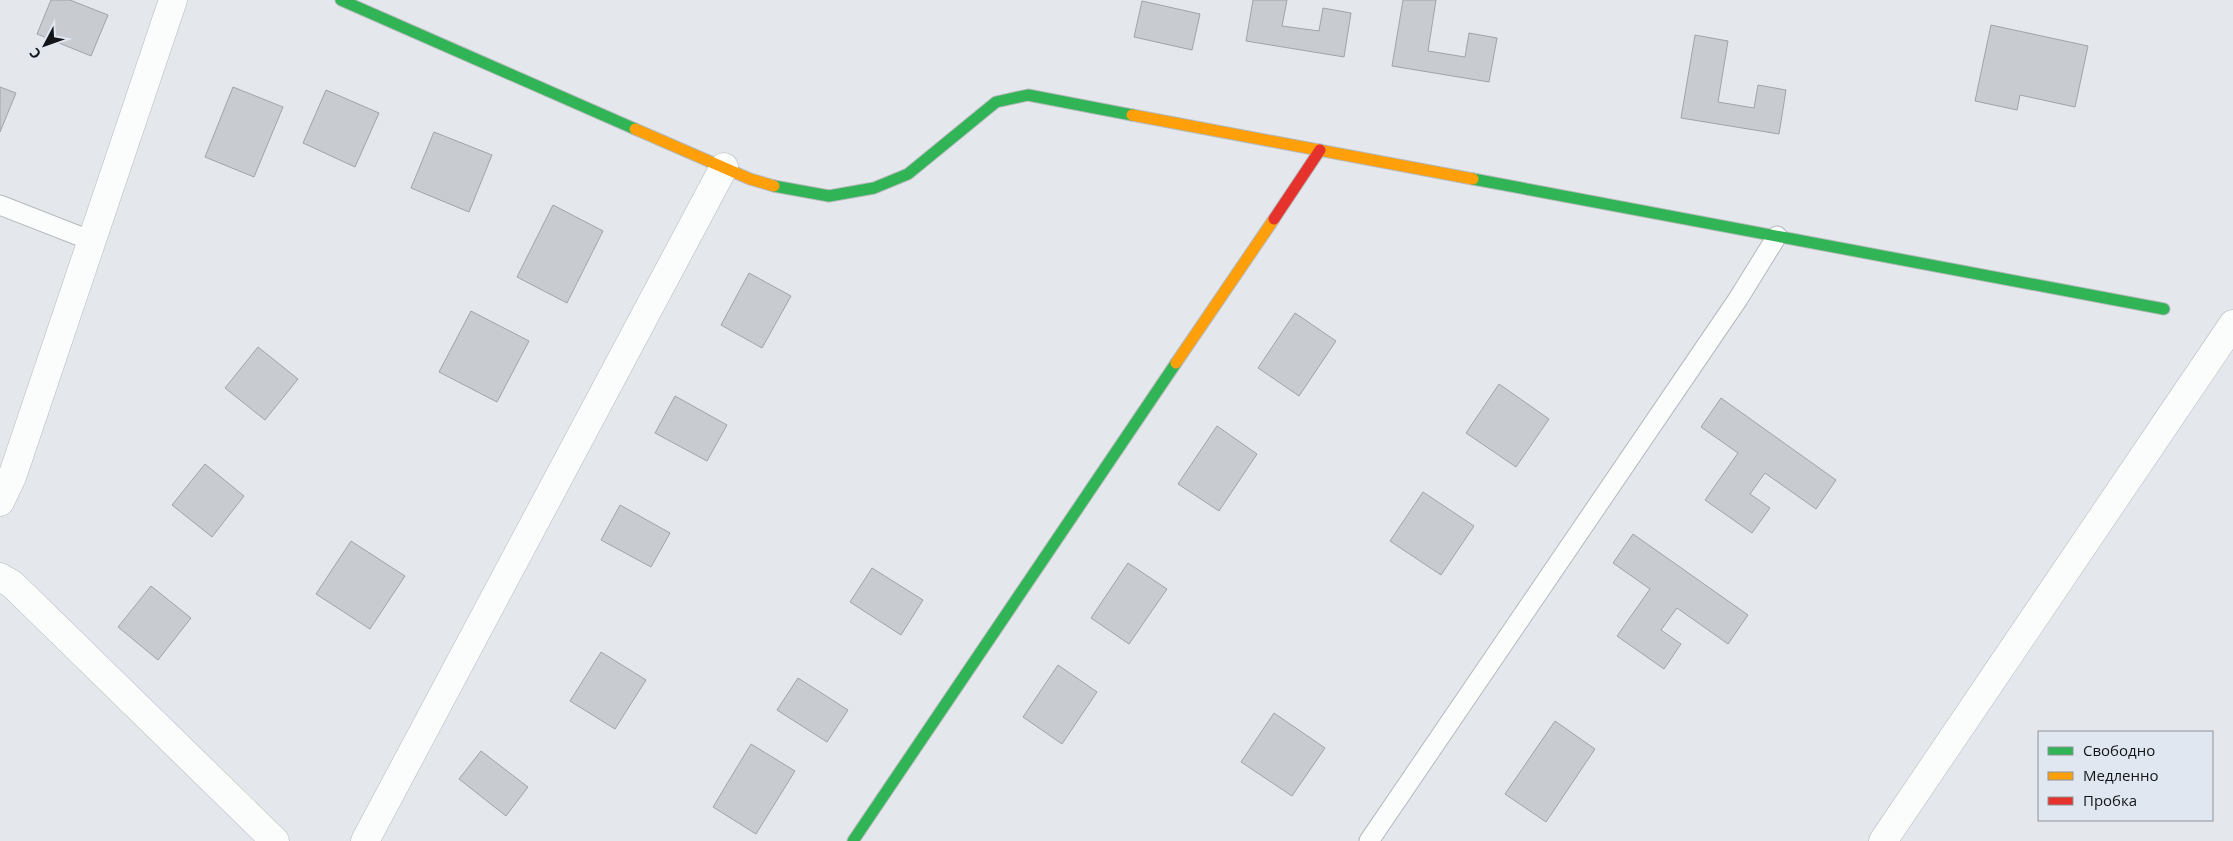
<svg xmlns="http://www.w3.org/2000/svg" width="2233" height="841" viewBox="0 0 2233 841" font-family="'Open Sans',sans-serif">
<rect width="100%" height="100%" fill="#e4e8ec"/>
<g fill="#c8cbcf" stroke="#a0a3a7">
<polygon points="51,0 70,0 108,15 91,56 37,34"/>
<polygon points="1253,0 1287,0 1282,26 1319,31 1323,8 1351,13 1344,57 1246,41"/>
<polygon points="1403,0 1436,0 1428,51 1465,57 1469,33 1497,38 1489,82 1392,66"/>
<polygon points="1142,1 1200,14 1192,50 1134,37"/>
<polygon points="1991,25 2088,46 2075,107 2020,95 2017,110 1975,101"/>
<polygon points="1695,35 1728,41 1718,102 1754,108 1758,85 1786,90 1779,134 1681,118"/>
<polygon points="0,87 16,93 0,132"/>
<polygon points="233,87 283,107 254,177 205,157"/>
<polygon points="326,90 379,113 355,167 303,143"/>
<polygon points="434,132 492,155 469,212 411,188"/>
<polygon points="553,205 603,231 567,303 517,277"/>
<polygon points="749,273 791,296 762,348 721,325"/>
<polygon points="471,311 529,341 497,402 439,372"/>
<polygon points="1295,313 1336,341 1299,396 1258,368"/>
<polygon points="258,347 298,379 265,420 225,388"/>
<polygon points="1499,384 1549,419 1516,467 1466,433"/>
<polygon points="675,396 727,425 707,461 655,433"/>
<polygon points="1721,398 1836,480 1816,509 1765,473 1750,494 1770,508 1752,533 1705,500 1738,453 1701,427"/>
<polygon points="1217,426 1257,454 1219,511 1178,484"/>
<polygon points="205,464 244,496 212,537 172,505"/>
<polygon points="1423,492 1474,526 1441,575 1390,541"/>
<polygon points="620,505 670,533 651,567 601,540"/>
<polygon points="1633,534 1748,615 1728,644 1677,608 1661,630 1681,644 1664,669 1617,636 1650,589 1613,563"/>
<polygon points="351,541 405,576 370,629 316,594"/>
<polygon points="1128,563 1167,589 1129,644 1091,618"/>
<polygon points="872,568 923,600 901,635 850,602"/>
<polygon points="151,586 191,618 158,660 118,627"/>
<polygon points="601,652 646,680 615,729 570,701"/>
<polygon points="1058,665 1097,692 1062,744 1023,717"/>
<polygon points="798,678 848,710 827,742 777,710"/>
<polygon points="1274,713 1325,748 1292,796 1241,762"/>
<polygon points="1555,721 1595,749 1546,822 1505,794"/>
<polygon points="751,744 795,771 756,834 713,807"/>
<polygon points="481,751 528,787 506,816 459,779"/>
</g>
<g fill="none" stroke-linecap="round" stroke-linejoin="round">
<defs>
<g id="lane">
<polyline points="0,205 92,241"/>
<polyline points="1369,841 1738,299 1777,236"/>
</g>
<g id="street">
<polyline points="0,502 12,477 173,0"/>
<polyline points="0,577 12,584 275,841"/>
<polyline points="365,841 724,167"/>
<polyline points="1883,841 2233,324"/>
</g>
<g id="fast">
<polyline points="341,0 635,129"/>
<polyline points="1473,179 2164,309"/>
<polyline points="774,186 829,196 874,188 908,174 996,102 1028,95 1132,115"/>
<polyline points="853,841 1176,363"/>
</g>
<g id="slow">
<polyline points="1132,115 1473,179"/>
<polyline points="635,129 750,179 774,186"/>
<polyline points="1176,363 1274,219"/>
</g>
<polyline id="jam" points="1274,219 1320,150"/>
</defs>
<use href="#lane" stroke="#b5b9bc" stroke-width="21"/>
<use href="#street" stroke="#b5b9bc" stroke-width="29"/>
<use href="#fast" stroke="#b5b9bc" stroke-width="13"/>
<use href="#slow" stroke="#b5b9bc" stroke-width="13"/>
<use href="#jam" stroke="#b5b9bc" stroke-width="13"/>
<use href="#lane" stroke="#fbfcfc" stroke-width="19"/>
<use href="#street" stroke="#fbfcfc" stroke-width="28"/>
<use href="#fast" stroke="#30b455" stroke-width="11"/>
<use href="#slow" stroke="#ff9f0a" stroke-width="11"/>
<use href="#jam" stroke="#e5322d" stroke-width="11"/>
</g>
<rect x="2038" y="731" width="175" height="90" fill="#e0e7f0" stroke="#8e939a"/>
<rect x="2048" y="747" width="25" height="8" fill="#30b455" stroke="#8e939a"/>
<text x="2083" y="756" font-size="15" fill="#131518">Свободно</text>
<rect x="2048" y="772" width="25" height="8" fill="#ff9f0a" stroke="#8e939a"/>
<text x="2083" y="781" font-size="15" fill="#131518">Медленно</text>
<rect x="2048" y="797" width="25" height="8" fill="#e5322d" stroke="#8e939a"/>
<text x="2083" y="806" font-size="15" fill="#131518">Пробка</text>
<g transform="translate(45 45) rotate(229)" stroke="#e0e7f0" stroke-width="4" paint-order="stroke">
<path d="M0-4L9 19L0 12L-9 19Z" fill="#131518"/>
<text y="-8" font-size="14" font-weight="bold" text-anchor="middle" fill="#131518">С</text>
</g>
</svg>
